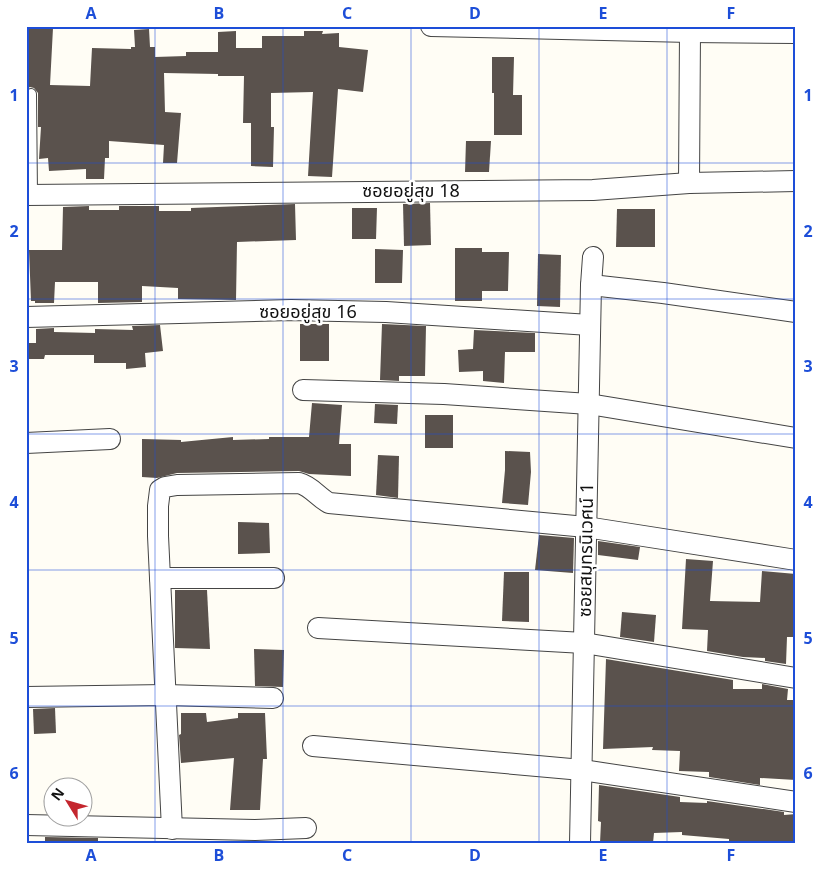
<svg xmlns="http://www.w3.org/2000/svg" width="822" height="869" viewBox="0 0 822 869" font-family="Georgia,'Noto Sans Thai',serif">
<rect width="100%" height="100%" fill="#fffdf5"/>
<g fill="#5a524d">
<polygon points="26,28 53,28 50,85 90,86 92,48 131,49 131,47 135,47 134,30 149,29 150,47 155,47 155,57 186,56 186,52 218,52 218,32 236,31 236,48 262,48 262,36 304,36 304,31 323,31 322,34 339,33 339,47 368,50 363,92 338,89 332,177 308,176 313,92 271,93 271,127 274,127 273,167 251,166 251,123 243,123 244,76 218,76 218,74 164,73 165,112 181,113 177,163 163,163 164,145 109,141 109,158 105,158 104,179 86,179 86,169 49,171 48,158 39,159 41,127 38,127 38,93 34,88 30,87 26,89"/>
<polygon points="492,57 514,57 513,95 522,95 522,135 494,135 494,93 492,93"/>
<polygon points="466,141 491,141 489,172 465,172"/>
<polygon points="430,203 431,245 404,246 403,204"/>
<polygon points="295,204 296,240 237,242 236,300 178,299 178,288 142,286 142,302 98,303 98,282 55,282 54,303 35,303 35,301 31,301 29,250 62,250 63,207 89,206 89,210 119,210 119,206 159,206 159,211 191,211 191,208"/>
<polygon points="352,208 377,208 376,239 352,239"/>
<polygon points="617,209 655,209 655,247 616,247"/>
<polygon points="455,248 482,248 482,252 509,252 508,291 482,291 482,301 455,301"/>
<polygon points="375,249 403,250 402,283 375,283"/>
<polygon points="538,254 561,255 560,307 537,306"/>
<rect x="300" y="324" width="29" height="37"/>
<polygon points="382,324 426,326 425,376 399,376 399,381 380,380"/>
<polygon points="160,325 163,351 145,353 146,367 126,369 126,363 94,363 94,355 45,355 44,359 29,359 29,343 36,343 36,329 54,328 54,332 95,333 95,329 133,330 132,326"/>
<polygon points="474,330 535,333 535,352 505,352 504,383 483,381 483,371 459,372 458,350 473,349"/>
<polygon points="312,403 342,405 339,444 351,444 351,476 309,474 299,471 177,473 157,478 142,477 142,439 181,440 181,442 233,437 233,440 269,439 269,437 309,437"/>
<polygon points="375,404 398,405 397,424 374,423"/>
<rect x="425" y="415" width="28" height="33"/>
<polygon points="505,451 530,452 531,472 528,505 502,503 505,470"/>
<polygon points="378,455 399,456 398,498 376,495"/>
<polygon points="238,522 269,523 270,553 238,554"/>
<polygon points="539,535 574,538 573,573 535,570"/>
<polygon points="598,541 640,547 638,560 598,555"/>
<polygon points="686,559 713,561 710,601 760,602 762,571 796,574 796,637 787,637 786,664 765,661 765,658 743,657 707,651 708,630 682,629"/>
<polygon points="504,572 529,572 529,622 502,621"/>
<polygon points="175,590 207,590 210,649 175,648"/>
<polygon points="622,612 656,615 654,642 620,637"/>
<polygon points="254,649 284,650 283,687 255,686"/>
<polygon points="606,659 733,680 733,689 762,689 762,684 788,689 787,700 796,700 796,780 760,778 760,785 709,777 709,772 679,771 680,751 652,750 653,747 603,749"/>
<polygon points="55,708 56,733 34,734 33,709"/>
<polygon points="181,713 206,713 207,722 238,718 238,713 265,713 267,759 263,759 260,810 230,810 234,758 181,763 179,735 181,734"/>
<polygon points="599,785 680,797 680,802 707,803 707,801 784,812 784,815 796,814 796,843 729,843 729,839 682,835 682,832 654,833 653,843 600,843 601,822 598,821"/>
<polygon points="45,837 98,838 98,843 45,843"/>
</g>
<g fill="none" stroke-linecap="round" stroke-linejoin="round">
<defs>
<polyline id="service" points="31,94 32,195"/>
<g id="minor">
<polyline points="431,26 690,32 796,33"/>
<polyline points="689,183 690,32"/>
<polyline points="26,195 593,190 689,183 796,181"/>
<polyline points="591,285 663,293 796,312"/>
<polyline points="26,317 291,310 386,312 590,325"/>
<polyline points="303,390 444,394 589,404 796,438"/>
<polyline points="26,443 110,439"/>
<polyline points="160,578 274,578"/>
<polyline points="318,628 584,643 796,678"/>
<polyline points="26,697 166,695 273,698"/>
<polyline points="313,746 582,770 796,802"/>
<polyline points="26,825 255,830 306,828"/>
<path d="M172,829L158,536V506L160,490L165,487L177,485L299,483C311,486 318,497 329,503L586,527L796,560"/>
<polyline points="580,843 591,285 593,257"/>
</g>
</defs>
<use href="#service" stroke="#444" stroke-width="12"/>
<use href="#minor" stroke="#444" stroke-width="22"/>
<use href="#service" stroke="#fff" stroke-width="10"/>
<use href="#minor" stroke="#fff" stroke-width="20"/>
</g>
<path fill="none" stroke="#1d4ed8" stroke-width="1" stroke-opacity="0.55" d="M155,26V843M283,26V843M411,26V843M539,26V843M667,26V843M26,163H796M26,299H796M26,434H796M26,570H796M26,706H796"/>
<g text-anchor="middle" stroke-width="5" stroke-linejoin="round" paint-order="stroke">
<g font-size="18" fill="#111" stroke="#fff">
<text x="411" y="197">ซอยอยู่สุข 18</text>
<text x="308" y="318">ซอยอยู่สุข 16</text>
<text transform="translate(586 550) rotate(-89)" y="6">ซอยสมุทรนิเวศน์ 1</text>
</g>
</g>
<rect width="822" height="869" fill="none" stroke="#ffffff" stroke-width="55"/>
<g transform="translate(68 802) rotate(307)"><circle r="24" fill="#ffffff" stroke="#a0a0a0"/>
<path d="M0-4L9 19L0 12L-9 19Z" fill="#c4262e"/>
<text y="-8" font-size="14" font-weight="bold" text-anchor="middle" fill="#111111">N</text>
</g>
<rect x="28" y="28" width="766" height="814" fill="none" stroke="#1d4ed8" stroke-width="2"/>
<g font-size="16" text-anchor="middle" font-weight="bold" fill="#1d4ed8">
<text x="91" y="19">A</text>
<text x="219" y="19">B</text>
<text x="347" y="19">C</text>
<text x="475" y="19">D</text>
<text x="603" y="19">E</text>
<text x="731" y="19">F</text>
<text x="14" y="101">1</text>
<text x="808" y="101">1</text>
<text x="14" y="237">2</text>
<text x="808" y="237">2</text>
<text x="14" y="372">3</text>
<text x="808" y="372">3</text>
<text x="14" y="508">4</text>
<text x="808" y="508">4</text>
<text x="14" y="644">5</text>
<text x="808" y="644">5</text>
<text x="14" y="779">6</text>
<text x="808" y="779">6</text>
<text x="91" y="861">A</text>
<text x="219" y="861">B</text>
<text x="347" y="861">C</text>
<text x="475" y="861">D</text>
<text x="603" y="861">E</text>
<text x="731" y="861">F</text>
</g>
</svg>
